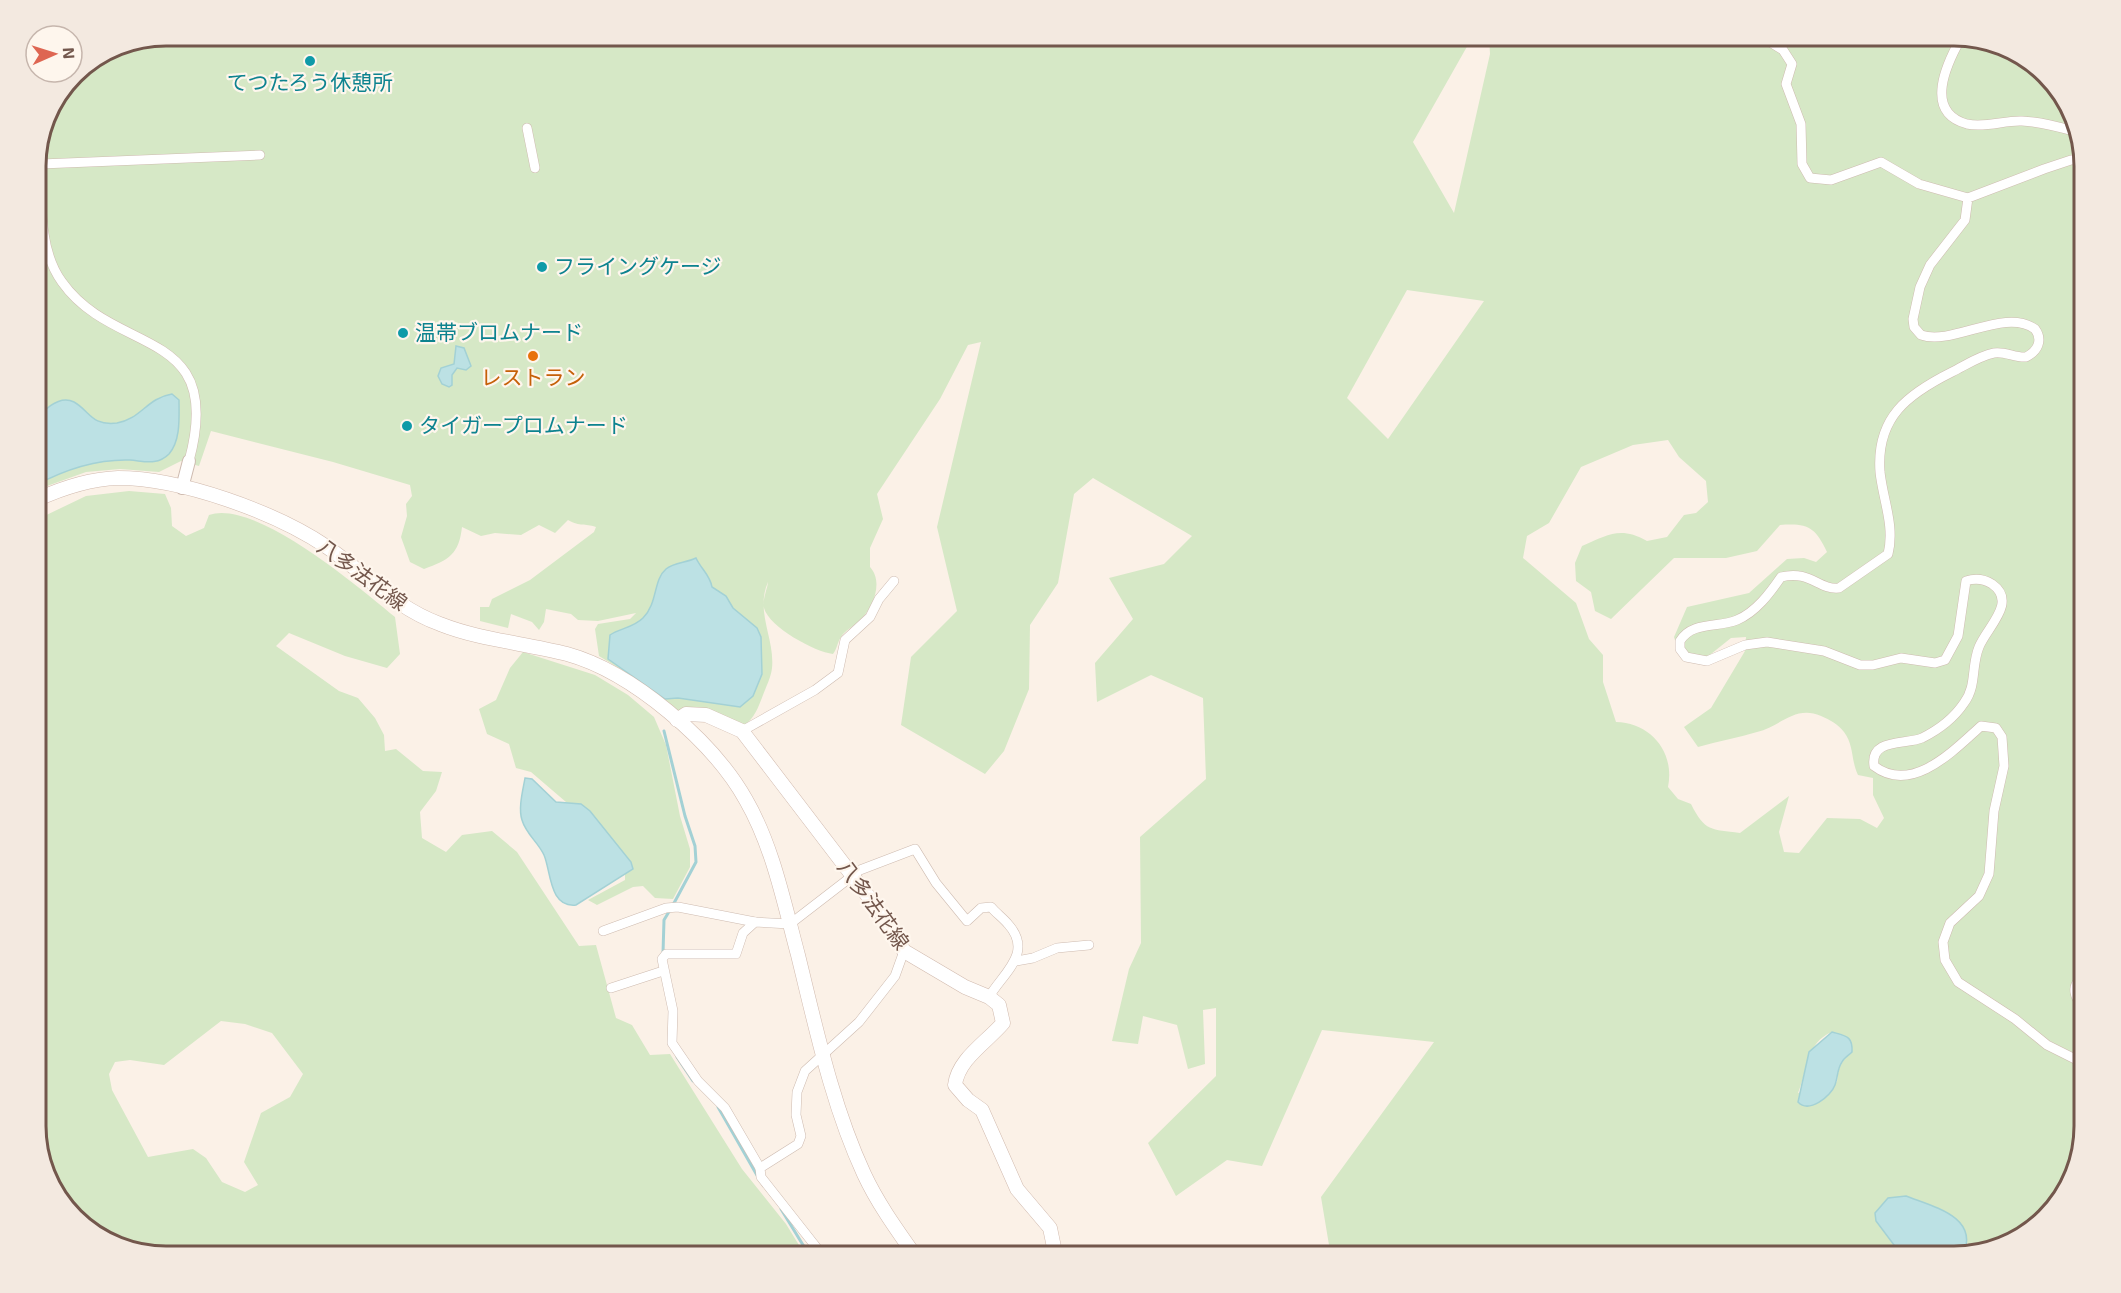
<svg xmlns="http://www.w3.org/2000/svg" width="2121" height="1293" viewBox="0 0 2121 1293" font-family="'Exo 2','Noto Sans JP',sans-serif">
<rect width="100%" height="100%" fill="#fbf1e7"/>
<g fill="#d6e8c6" fill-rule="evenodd">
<path d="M167,36H1473L1413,142L1454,213L1490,54L1489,36H1954L2020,54L2067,101L2085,158V1127L2067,1192L2020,1239L1963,1255L1968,1243L1876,1221L1903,1257H1331L1321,1197L1434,1042L1322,1030L1262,1166L1227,1160L1176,1196L1148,1143L1216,1076V1008L1203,1010L1205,1064L1188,1069L1177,1025L1143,1016L1138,1044L1112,1041L1129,969L1141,943L1140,837L1206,779L1203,698L1151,675L1097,702L1095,663L1133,619L1109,578L1164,564L1192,536L1093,478L1074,494L1058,583L1030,625L1029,689L1004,751L985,774L901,725L911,657L957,611L937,527L981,342L968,345L940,399L877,494L883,519L870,548V567C884,582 873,609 859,621C853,627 845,630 841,637C837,643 837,649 833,654C815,652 769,627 764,608C762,600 768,587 768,582C755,612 775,638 772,668C771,677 766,687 763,695C758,708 755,717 744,726L677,713L630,675L599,656L595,629L598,624L630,619L636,613L598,621L578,620L571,614L546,609L544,622L539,630L532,622L511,614L508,628L480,621V607H489L492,599L530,580L594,532L596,527C584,523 581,527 568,520L555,533L539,525L521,535L495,533L481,536L462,527C459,554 449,560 424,569L410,562L401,537L407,516L406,504L412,496L410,485L333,462L211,431L199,466L181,461L159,472L120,469L86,472L36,490V158L49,109L74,74L117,46ZM1407,290L1484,301L1388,439L1347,398ZM1668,440L1679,457L1706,481L1708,502L1696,513L1684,515L1667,537L1647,541C1620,526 1608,535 1582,546L1575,563L1576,581L1591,592L1595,611L1611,619L1674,558H1726L1757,551L1780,525C1808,523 1815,527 1827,552L1816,562L1804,558L1787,559L1749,593L1687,607L1674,637L1679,652L1706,658L1731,638L1746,637L1745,651L1711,708L1684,727L1698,747C1718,741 1738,738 1757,732C1781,726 1795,705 1821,716C1830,720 1838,724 1844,732C1854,745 1851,761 1858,775L1873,778V795L1884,818L1877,828L1860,819L1827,818L1799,853L1784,852L1779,832L1789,796L1740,833C1711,829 1705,832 1691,804L1678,799L1668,787C1675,752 1651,723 1616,722L1603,682V655L1589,639L1576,603L1523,558L1527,536L1549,523L1581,467L1633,445ZM1832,1032L1852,1052C1841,1061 1838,1068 1837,1082L1798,1093C1807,1072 1806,1042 1832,1032Z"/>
<path d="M129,491L165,494L171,508L172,526L186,536L204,528L209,515C254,498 360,588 395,617L400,654L387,668L345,656L289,633L276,646L339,691L358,698L375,718L384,735L385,751L396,749L423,771L442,772L436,791L420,812L422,838L446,852L462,835L492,831L517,852L579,946L596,945L616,1018L632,1025L650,1055L670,1054L742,1169L786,1224L802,1250L810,1257H167L101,1239L54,1192L36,1135V520L86,496ZM221,1021L245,1024L272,1033L303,1074L290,1097L261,1113L244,1162L258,1185L245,1192L222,1182L206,1158L193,1149L148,1157L112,1090L109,1074L115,1062L130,1060L164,1065Z"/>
<polygon points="523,652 595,675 628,695 654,717 666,745 680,816 690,849 690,867 673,899 655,898 643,886 633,887 597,905 588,900 625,880 625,863 587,815 566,802 531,772 516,768 509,744 487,734 479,709 496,700 510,668"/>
</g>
<g fill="#bce1e4" stroke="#a3d1d5" stroke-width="1.5">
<polygon points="456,346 464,348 471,366 466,370 457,368 452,375 452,385 449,387 442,384 438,376 441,368 454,364"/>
<path d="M172,394L179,400C179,417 181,440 169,454C157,466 144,461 130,460C98,459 64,470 36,485C36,466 33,444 36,425C39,412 59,394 74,402C90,411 91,426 117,423C141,419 147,398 172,394Z"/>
<path d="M696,558C701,569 710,575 712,587L726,596L733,608L757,628L761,637L762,674L753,696L740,707L678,698L665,699L608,659L610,635C620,628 633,628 643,618C658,603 653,580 666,569C674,562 686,563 696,558Z"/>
<path d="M525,778L532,779L556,802L581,804L590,811L631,862L633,869L576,905C549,908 551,871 544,855C538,842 526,834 522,820C518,808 523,790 525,778Z"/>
<path d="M1832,1032C1846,1036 1853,1036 1852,1052C1849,1055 1844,1058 1842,1062C1837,1069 1838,1077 1835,1085C1831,1096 1809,1114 1798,1102L1809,1052Z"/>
<path d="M1906,1196C1934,1207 1980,1217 1963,1255L1903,1257L1876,1221L1875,1213L1888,1198Z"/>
</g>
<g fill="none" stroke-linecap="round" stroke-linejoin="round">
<g stroke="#a3d1d5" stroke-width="3">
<polyline points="664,731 685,816 695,846 696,862 673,905"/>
<polyline points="663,953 664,920 670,910"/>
<polyline points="677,1057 693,1081"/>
<polyline points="718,1107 758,1177"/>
<polyline points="781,1209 803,1245 816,1257"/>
</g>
<defs>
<g id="minor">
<polyline points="1760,36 1783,50 1792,64 1786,84 1801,124 1802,164 1810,178 1831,180 1881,162 1919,184 1968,198"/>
<path d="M1961,38C1947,63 1923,112 1967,124C1986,128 2005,120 2022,121C2041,122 2059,127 2077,132"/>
<polyline points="527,128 535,168"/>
<path d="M40,145C43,189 35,245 62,282C115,357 226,325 189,461"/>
<path d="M2085,160H2071L2044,169L1968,198L1965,220L1930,265L1920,287L1913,319L1914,327L1921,335C1953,346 2005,307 2035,329C2043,340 2038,351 2026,357C2015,358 2005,351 1994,353C1979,356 1966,365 1952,372C1908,394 1876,417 1880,472C1883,500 1895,526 1888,554L1839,588C1818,590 1811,570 1781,577C1770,593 1756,612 1737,620C1718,628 1692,621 1680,641V649L1686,657L1707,661L1745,645L1767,642L1824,651L1860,665H1873L1901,658L1935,663L1945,660L1958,636L1966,581C1975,578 1984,579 1992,584C2018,602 1987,627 1979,647C1971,666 1977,686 1964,703C1954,718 1938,730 1922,738C1905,745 1870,738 1874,766C1912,795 1954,750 1981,726L1996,728L2002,737L2004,766L1994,811L1989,874L1979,896L1950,923L1943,942L1945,960L1958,982L2015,1019L2047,1045L2085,1064"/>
<polyline points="41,164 260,155"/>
<polyline points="742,731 815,690 838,673 845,640 870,617 879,599 894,581"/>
<polyline points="603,931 666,908 678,907 755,922"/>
<polyline points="1016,961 1033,958 1057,948 1089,945"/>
<path d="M2085,976C2069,985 2074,998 2085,1009"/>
<polyline points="611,988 663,971"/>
<path d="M760,1168L725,1108L698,1081L672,1043L673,1011L662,959L666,954H736L743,933L755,922L790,924L860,870L915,849L936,883L967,921L981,908L991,907C996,913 1003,918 1008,924C1034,953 1003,973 989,997"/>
<polyline points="824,1257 761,1177 760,1168 798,1144 801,1136 796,1115 797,1092 805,1071 859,1022 895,976 904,951"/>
</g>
<polyline id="tertiary" points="182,488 189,461"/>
<g id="secondary">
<path d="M36,500C62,488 89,479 118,478C181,478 275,512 327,547C365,573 395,608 440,624C480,640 525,643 567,654C632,672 713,741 746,800C773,847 784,903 798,955C816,1028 832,1105 864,1174C878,1204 897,1230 916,1257"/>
<path d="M677,720L686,714L706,715L742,731L884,917L904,951L965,987L989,997L999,1005L1003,1023C987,1042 958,1059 955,1085L968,1100L982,1110L1017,1189L1050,1228L1056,1257"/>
</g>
</defs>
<use href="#minor" stroke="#cebbb0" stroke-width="10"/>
<use href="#tertiary" stroke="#cebbb0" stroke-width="14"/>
<use href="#secondary" stroke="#d1baae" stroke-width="15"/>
<use href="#minor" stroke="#fff" stroke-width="9"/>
<use href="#tertiary" stroke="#fff" stroke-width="12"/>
<use href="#secondary" stroke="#fff" stroke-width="14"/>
</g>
<g fill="#0f9aa8" stroke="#fef6ed" stroke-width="2">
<circle cx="310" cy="61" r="6"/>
<circle cx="542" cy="267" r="6"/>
<circle cx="403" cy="333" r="6"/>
<circle cx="407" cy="426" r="6"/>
</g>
<circle fill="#e8710a" stroke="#fef6ed" stroke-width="2" cx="533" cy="356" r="6"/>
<g text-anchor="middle" stroke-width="4.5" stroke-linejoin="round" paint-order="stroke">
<g font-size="21" fill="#0d838f" stroke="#fef6ed" text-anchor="start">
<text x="310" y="90" text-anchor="middle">てつたろう休憩所</text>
<text x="554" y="274">フライングケージ</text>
<text x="415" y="340">温帯ブロムナード</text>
<text x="419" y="433">タイガープロムナード</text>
</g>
<g font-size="21" fill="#c56008" stroke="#fef6ed">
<text x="533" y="385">レストラン</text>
</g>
<g font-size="21" fill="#73574c" stroke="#fef6ed">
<text transform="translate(362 575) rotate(36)" y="7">八多法花線</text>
<text transform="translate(873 905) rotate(54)" y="7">八多法花線</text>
</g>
</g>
<path d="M0 0H2121V1293H0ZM166 46H1954A120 120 0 0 1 2074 166V1126A120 120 0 0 1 1954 1246H166A120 120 0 0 1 46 1126V166A120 120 0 0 1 166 46Z" fill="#f3e9e0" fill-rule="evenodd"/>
<path fill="none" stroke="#73574c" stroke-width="3" d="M166 46H1954A120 120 0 0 1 2074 166V1126A120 120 0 0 1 1954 1246H166A120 120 0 0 1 46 1126V166A120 120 0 0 1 166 46Z"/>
<g transform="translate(54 54) rotate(87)"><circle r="28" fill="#fef6ed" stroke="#c6b6ad" stroke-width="1.5"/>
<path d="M0-4.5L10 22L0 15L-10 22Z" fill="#de6652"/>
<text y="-9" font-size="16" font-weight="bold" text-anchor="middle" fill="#73574c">N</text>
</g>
</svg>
